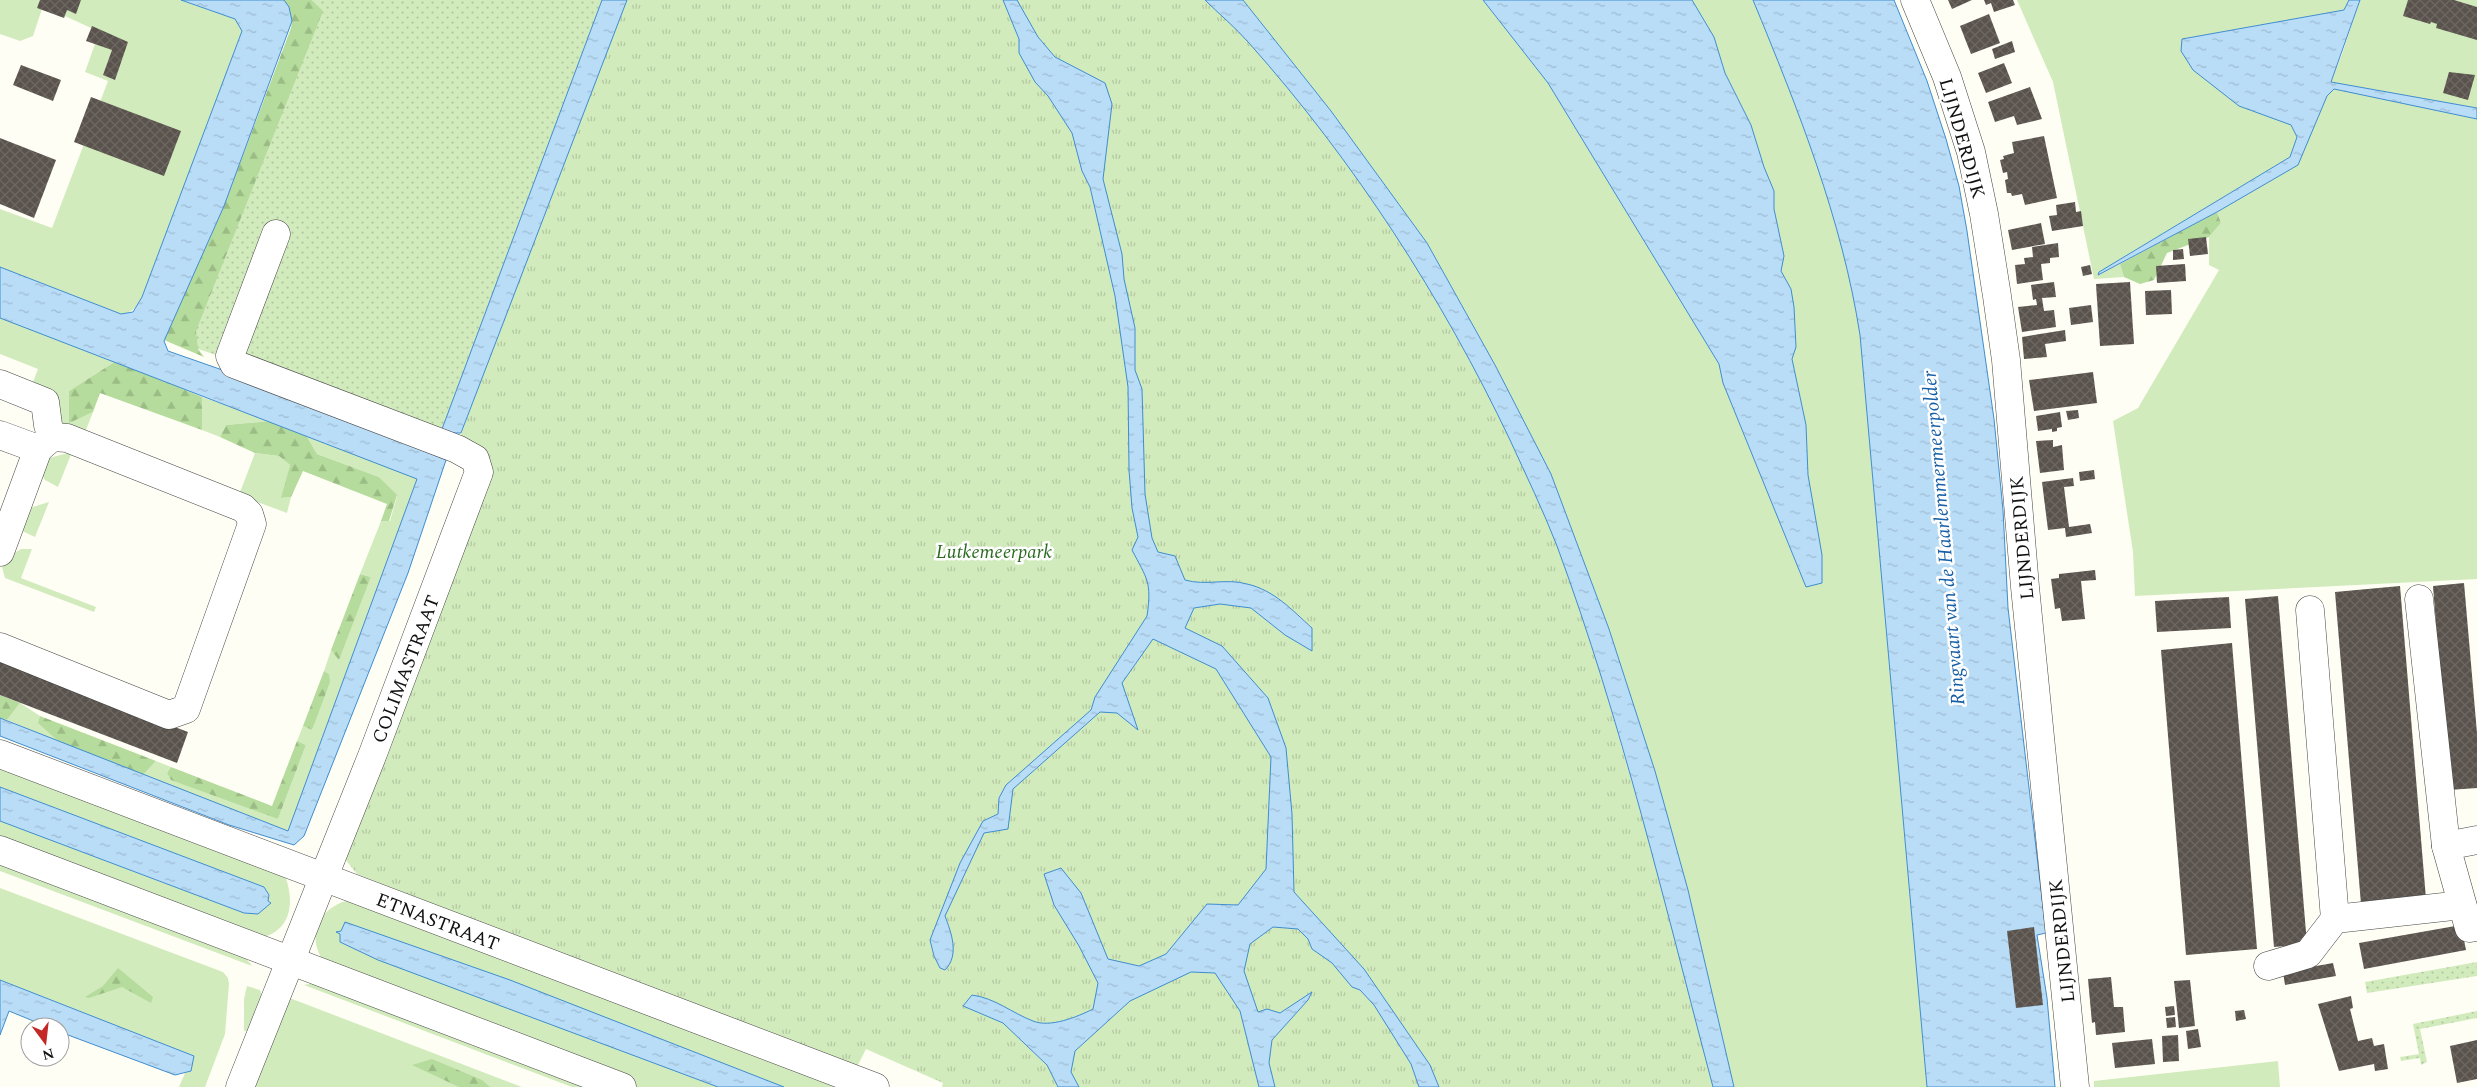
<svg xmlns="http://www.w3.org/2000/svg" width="2477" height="1087" viewBox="0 0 2477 1087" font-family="Spectral,serif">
<defs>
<pattern id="forest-firs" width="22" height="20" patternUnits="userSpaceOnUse" patternTransform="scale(1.25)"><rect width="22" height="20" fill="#b5dc9c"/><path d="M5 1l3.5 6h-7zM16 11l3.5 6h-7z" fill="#9bbc85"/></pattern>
<pattern id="park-tufts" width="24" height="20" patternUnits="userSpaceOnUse" patternTransform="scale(1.25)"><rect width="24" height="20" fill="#d2ebbd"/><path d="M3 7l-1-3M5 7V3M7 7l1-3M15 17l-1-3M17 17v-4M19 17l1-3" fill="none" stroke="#b3c8a1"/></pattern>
<pattern id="garden-dots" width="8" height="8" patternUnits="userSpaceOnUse" patternTransform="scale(1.25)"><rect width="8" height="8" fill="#d2ebbd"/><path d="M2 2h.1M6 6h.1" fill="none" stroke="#b3c8a1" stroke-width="1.8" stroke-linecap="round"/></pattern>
<pattern id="water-ripples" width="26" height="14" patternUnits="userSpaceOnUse" patternTransform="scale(1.25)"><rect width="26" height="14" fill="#b9dcf7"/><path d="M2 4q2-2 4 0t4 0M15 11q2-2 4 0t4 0" fill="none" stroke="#9ebcd3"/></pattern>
<pattern id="building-cross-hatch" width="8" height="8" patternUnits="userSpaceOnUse" patternTransform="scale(1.25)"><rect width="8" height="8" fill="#5a534d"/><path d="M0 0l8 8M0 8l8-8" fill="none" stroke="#6d6762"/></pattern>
</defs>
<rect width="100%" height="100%" fill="#fffef5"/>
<g fill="#d2ebbd">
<path d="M0,0H181L235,19L242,31L142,297C136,307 133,313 121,314L0,267V209L52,228L108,81L85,72L96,41L91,28L43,6L33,36L20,41L0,34Z"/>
<path d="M1243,0H1483L1548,83L1719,364L1723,383L1806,587L1808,475L1806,425L1792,359L1796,347L1791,289L1781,271L1784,256L1774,209V191L1764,167L1751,125L1725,73L1714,37L1692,0H1753C1798,109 1842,219 1860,335L1927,1087H1734L1688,890L1655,771L1609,629L1551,474L1495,365L1427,243L1331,111Z"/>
<polygon points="2017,0 2349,0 2345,10 2182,39 2275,118 2291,125 2297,137 2290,157 2099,272 2099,274 2120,264 2124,277 2094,279 2053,82"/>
<polygon points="2360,0 2477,0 2477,108 2340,84 2477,119 2477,579 2135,596 2133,552 2113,421 2138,408 2219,270 2209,265 2209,237 2221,223 2217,212 2298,164 2342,54"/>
<polygon points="0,318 116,361 69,391 69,422 93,412 84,435 53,423 31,387 38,369 0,354"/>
<polygon points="202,397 270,421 226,425 220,437 202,430"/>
<polygon points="306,435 417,479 288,831 143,775 156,761 171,767 167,773 278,819 306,745 297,741 303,726 312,730 329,674 324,671 331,650 339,659 371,577 360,574 381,521 390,521 397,496 379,477 317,454"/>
<polygon points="72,452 58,487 45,480 41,474 49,458"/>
<polygon points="255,453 279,456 290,465 282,498 291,497 287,513 239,495"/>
<polygon points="49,502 35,537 22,531 19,525 26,509"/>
<polygon points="21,549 32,549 21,578 96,607 94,612 5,578 2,567 9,556"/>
<polygon points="20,703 40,716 39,723 59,742 7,720"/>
<path d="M0,764L284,873C293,895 295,925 267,936C262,938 253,937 248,937L0,845V821L244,913L271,903L268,901L269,895L264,887L0,787Z"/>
<polygon points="0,859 238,948 252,966 0,871"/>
<polygon points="0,888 223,972 228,978 229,984 225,1034 205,1087 179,1087 185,1073 191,1071 194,1056 0,980"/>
<path d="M354,899L856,1087H637L333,972C302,944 314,906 354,899Z"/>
<polygon points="325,981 603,1087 572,1087 304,985"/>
<polygon points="247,986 260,990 262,996 249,1031 244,1031 244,999"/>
<polygon points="287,997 522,1087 252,1087"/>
<polygon points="2278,1061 2280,1087 2094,1087 2094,1081"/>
</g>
<g fill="url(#forest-firs)">
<polygon points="284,0 312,0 324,11 198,349 204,357 164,340 224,206 291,28 292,21"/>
<polygon points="2217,212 2221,223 2209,237 2167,253 2154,280 2140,284 2124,277 2120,264"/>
<polygon points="116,361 202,397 202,430 100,393 93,412 69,423 69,391"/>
<polygon points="270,421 306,435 317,454 379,477 397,495 389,521 381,521 387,504 303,471 291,497 281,498 290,465 279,456 255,453 220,437 226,425"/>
<polygon points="360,574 371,577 339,660 331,650"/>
<polygon points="324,671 329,674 330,682 312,730 303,726"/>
<polygon points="0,695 20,703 7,720 0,718"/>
<polygon points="40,716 156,761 143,775 59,742 38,723"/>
<polygon points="297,741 306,745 278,819 171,780 167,773 171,767 272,806"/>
<polygon points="118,968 153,997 151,1003 122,987 89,998 85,997 103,986"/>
<polygon points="432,1059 482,1080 490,1087 459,1087 412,1065"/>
</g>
<polygon fill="url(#park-tufts)" points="619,0 1219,0 1408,239 1557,523 1720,1087 942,1087 943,1083 866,1049 855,1071 357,874 341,854 487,470 457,446"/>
<g fill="url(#garden-dots)">
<polygon points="312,0 602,0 442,429 198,349 196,331 323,11"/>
<polygon points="2477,962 2477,976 2367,993 2365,982"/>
<polygon points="2477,1011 2477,1018 2420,1029 2427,1062 2421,1065 2420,1058 2401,1061 2400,1057 2419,1054 2413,1024"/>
</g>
<g fill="url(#water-ripples)" stroke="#3f8dcf">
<polygon points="181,0 284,0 289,7 292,21 224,206 164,341 168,351 251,380 446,460 408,573 304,836 294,845 229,825 0,736 0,718 288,831 417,479 0,318 0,267 121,314 133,312 142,297 242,31 235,19"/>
<polygon points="602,0 627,0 461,433 453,433 442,429"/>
<path d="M1003,0H1017L1038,37L1055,57L1105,83L1112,104L1103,179L1122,254L1124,279L1135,328V370L1142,389L1145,494L1152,538L1158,552L1175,556L1185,580C1205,586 1227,578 1247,584C1274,590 1292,610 1312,628V651L1285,635L1251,608L1220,604L1194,608L1185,628L1222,646L1268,698L1286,748L1292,814L1294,892L1364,969L1430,1065L1439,1087H1419L1411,1064L1374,1005L1360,990L1352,987L1332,963L1312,949L1308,939L1298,929L1273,927L1250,944L1244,971L1258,1012L1267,1009L1280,1013L1312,992L1308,1000L1272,1040L1269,1063L1275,1087H1259L1240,1011L1215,973L1191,972L1130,1001L1075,1051L1071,1072L1079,1087H1058L1047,1065L1003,1023L963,1006L972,995C995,998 1012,1013 1033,1021C1050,1028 1077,1017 1093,1009L1098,983L1079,946L1054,905L1044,874L1061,868L1081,893L1108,959L1139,966L1166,954L1207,904L1238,905L1266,869L1271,757L1216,669L1153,639L1122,683L1138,730L1117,713L1100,712L1013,789L1008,829L984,833L945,916C951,932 960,955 945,970L940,968L934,956L930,940L960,863L983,821L998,814L999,798L1006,785L1091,710L1095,697L1147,616C1152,582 1147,579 1132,550L1138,537L1132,508L1129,470L1128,387L1115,296L1090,187L1082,171L1072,133L1048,96L1035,82L1019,53V39Z"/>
<path d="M1205,0H1243L1331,111L1427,243L1495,365L1551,474L1609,629L1655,771L1688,890L1734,1087H1713C1665,906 1622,722 1557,546C1543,510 1526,475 1510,440C1442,297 1354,161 1249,43C1235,27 1219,14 1205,0Z"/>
<polygon points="1483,0 1692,0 1714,37 1725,73 1751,125 1764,167 1774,191 1774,209 1784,256 1781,271 1791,289 1794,307 1796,347 1792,359 1806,425 1808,475 1822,555 1822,583 1806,587 1723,383 1719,364 1548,83"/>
<path d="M1753,0H1894L1927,81L1946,139L1959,186L1967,231L1994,419L2003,510L2008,608L2046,933L2037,935L2047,998L2055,1087H1927L1860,335C1842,219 1798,109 1753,0Z"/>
<polygon points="2349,0 2360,0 2331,82 2477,108 2477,119 2334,89 2327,96 2298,165 2217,212 2098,275 2099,272 2290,157 2297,137 2291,125 2239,106 2193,70 2181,51 2182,39 2344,10"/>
<polygon points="0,787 264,887 269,895 268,901 271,903 258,914 244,913 0,821"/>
<polygon points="345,922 510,980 784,1087 718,1087 378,960 340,942 340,934 336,932 341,931"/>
<polygon points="0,980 194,1056 191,1071 175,1075 60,1032 60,1027 48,1027 9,1011 0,1035"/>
</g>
<g fill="url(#building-cross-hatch)">
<polygon points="40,0 81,0 76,14 67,10 64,18 37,8"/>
<polygon points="1948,0 1972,0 1952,9"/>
<polygon points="1984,0 2013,0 2015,5 1994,12 1991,3 1986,5"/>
<polygon points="2408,0 2454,0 2477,7 2477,40 2436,28 2437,24 2431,22 2430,24 2403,16"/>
<polygon points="1989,14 2000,43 1971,54 1960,26"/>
<polygon points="92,26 128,42 115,80 103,75 112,50 86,41"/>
<polygon points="2012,41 2015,52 1995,59 1992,49"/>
<polygon points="2004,63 2012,83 1986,93 1978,73"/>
<polygon points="21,65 61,80 53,101 13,85"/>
<polygon points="2449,72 2475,75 2468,100 2443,93"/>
<polygon points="2030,87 2042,119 2017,125 2014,116 1995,122 1988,102"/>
<polygon points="91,97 181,131 164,176 74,142"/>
<polygon points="2044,136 2057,198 2025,205 2022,194 2012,196 2011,193 2007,193 2005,180 2008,179 2007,172 2003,173 2000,160 2004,159 2003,156 2014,153 2012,142"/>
<polygon points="0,138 56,160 34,218 0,204"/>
<polygon points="2075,202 2076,212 2081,211 2083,226 2052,231 2049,216 2057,215 2056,205"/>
<polygon points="2041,223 2045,244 2012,250 2008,230"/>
<polygon points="2206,237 2208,254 2190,256 2188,239"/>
<polygon points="2058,243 2059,257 2050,258 2050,263 2041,264 2043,280 2017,284 2015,265 2025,264 2024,258 2033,257 2032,247"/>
<polygon points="2183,249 2184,259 2173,260 2173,250"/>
<polygon points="2185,264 2186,281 2157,283 2156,266"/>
<polygon points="2090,265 2092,274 2083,276 2081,267"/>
<polygon points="2054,282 2056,297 2042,298 2044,311 2054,310 2056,327 2022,332 2018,307 2037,305 2036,299 2033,300 2031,285"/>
<polygon points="2130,282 2134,344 2100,346 2096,284"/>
<polygon points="2171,290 2172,314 2146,315 2145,291"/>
<polygon points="2091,305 2093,322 2071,325 2069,308"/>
<polygon points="2065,330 2066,341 2045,344 2047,357 2024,359 2022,337"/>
<polygon points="2093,372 2097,403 2034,411 2029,380"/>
<polygon points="2078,410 2079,418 2068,420 2066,411"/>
<polygon points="2060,412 2062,427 2057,428 2057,431 2052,432 2052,429 2038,431 2036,416"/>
<polygon points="2053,440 2053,447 2062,445 2064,470 2040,473 2036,441"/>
<polygon points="2094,470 2095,479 2080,481 2079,472"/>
<polygon points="2073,478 2074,486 2064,487 2069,527 2090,524 2092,533 2066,537 2065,528 2048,530 2042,482"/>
<polygon points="2095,570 2096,580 2081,581 2085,619 2062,621 2060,608 2055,609 2051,579 2059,578 2059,574"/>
<polygon points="2464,583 2477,733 2477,788 2449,790 2433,586"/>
<polygon points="2400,586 2426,899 2361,904 2335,592"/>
<polygon points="2278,596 2307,944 2274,947 2245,599"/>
<polygon points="2229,597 2231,628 2157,632 2155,601"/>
<polygon points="2232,643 2257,949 2186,955 2161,650"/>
<polygon points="0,660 188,732 177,763 0,695"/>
<polygon points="2461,925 2466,950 2364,969 2359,943"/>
<polygon points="2034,927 2043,1005 2016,1008 2007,931"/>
<polygon points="2333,963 2336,976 2285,985 2283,972"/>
<polygon points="2111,977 2114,1007 2123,1007 2125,1032 2096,1035 2095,1022 2092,1023 2088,979"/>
<polygon points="2190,980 2195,1026 2179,1028 2174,981"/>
<polygon points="2351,996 2353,1008 2350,1009 2358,1041 2372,1038 2374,1046 2384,1044 2388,1069 2375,1071 2374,1064 2339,1071 2318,1004"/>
<polygon points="2174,1006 2175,1015 2166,1016 2165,1007"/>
<polygon points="2244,1010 2246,1019 2236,1021 2235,1011"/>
<polygon points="2175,1017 2176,1027 2167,1028 2166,1018"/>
<polygon points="2198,1029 2201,1047 2188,1049 2186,1031"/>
<polygon points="2178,1035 2179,1061 2163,1062 2162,1036"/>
<polygon points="2152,1039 2155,1064 2115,1068 2112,1043"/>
<polygon points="2477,1040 2477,1079 2457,1083 2450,1046"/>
</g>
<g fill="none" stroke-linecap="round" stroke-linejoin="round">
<defs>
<g id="minor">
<polyline points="1915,0 1947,77 1971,152 1984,214 1997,296 2006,360 2025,587 2075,1087"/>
<polyline points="0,384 45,402 48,425 52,437"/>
<polyline points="0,435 38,449 52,437 67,438 243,508 249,514 252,524 186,709 169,715 0,647"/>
<polyline points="0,552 38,449"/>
<polyline points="2419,599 2446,846"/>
<polyline points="2310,610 2335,919"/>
<polyline points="0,754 875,1087"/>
<polyline points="2477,840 2446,846 2469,928 2477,927"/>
<polyline points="0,850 622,1087"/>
<polyline points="2268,966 2308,954 2335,919 2462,905"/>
<polyline points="240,1087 372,756 479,472 475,459 457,449 234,364 230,356 276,234"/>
</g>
</defs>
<use href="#minor" stroke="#444" stroke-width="29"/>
<use href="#minor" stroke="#fff" stroke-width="28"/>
</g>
<g text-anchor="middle" stroke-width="5" stroke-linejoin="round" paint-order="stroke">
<g font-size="19" fill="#111" stroke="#fff">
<text transform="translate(1963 138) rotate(74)" y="7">LIJNDERDIJK</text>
<text transform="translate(2021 538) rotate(-95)" y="7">LIJNDERDIJK</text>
<text transform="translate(405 669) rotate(-69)" y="7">COLIMASTRAAT</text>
<text transform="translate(438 921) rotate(21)" y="7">ETNASTRAAT</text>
<text transform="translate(2061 941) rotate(-96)" y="7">LIJNDERDIJK</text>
</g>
<g font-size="19" font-style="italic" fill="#2a6b1f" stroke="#fff">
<text x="994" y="558">Lutkemeerpark</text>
</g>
<g font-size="20" font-style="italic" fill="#175fa6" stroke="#fff">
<text transform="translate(1943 538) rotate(-95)" y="7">Ringvaart van de Haarlemmermeerpolder</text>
</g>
</g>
<g transform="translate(45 1042) rotate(165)"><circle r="24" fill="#ffffff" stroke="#a0a0a0"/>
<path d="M0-4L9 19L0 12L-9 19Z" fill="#c42826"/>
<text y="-8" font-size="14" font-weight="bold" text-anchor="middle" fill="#111111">N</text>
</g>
</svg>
